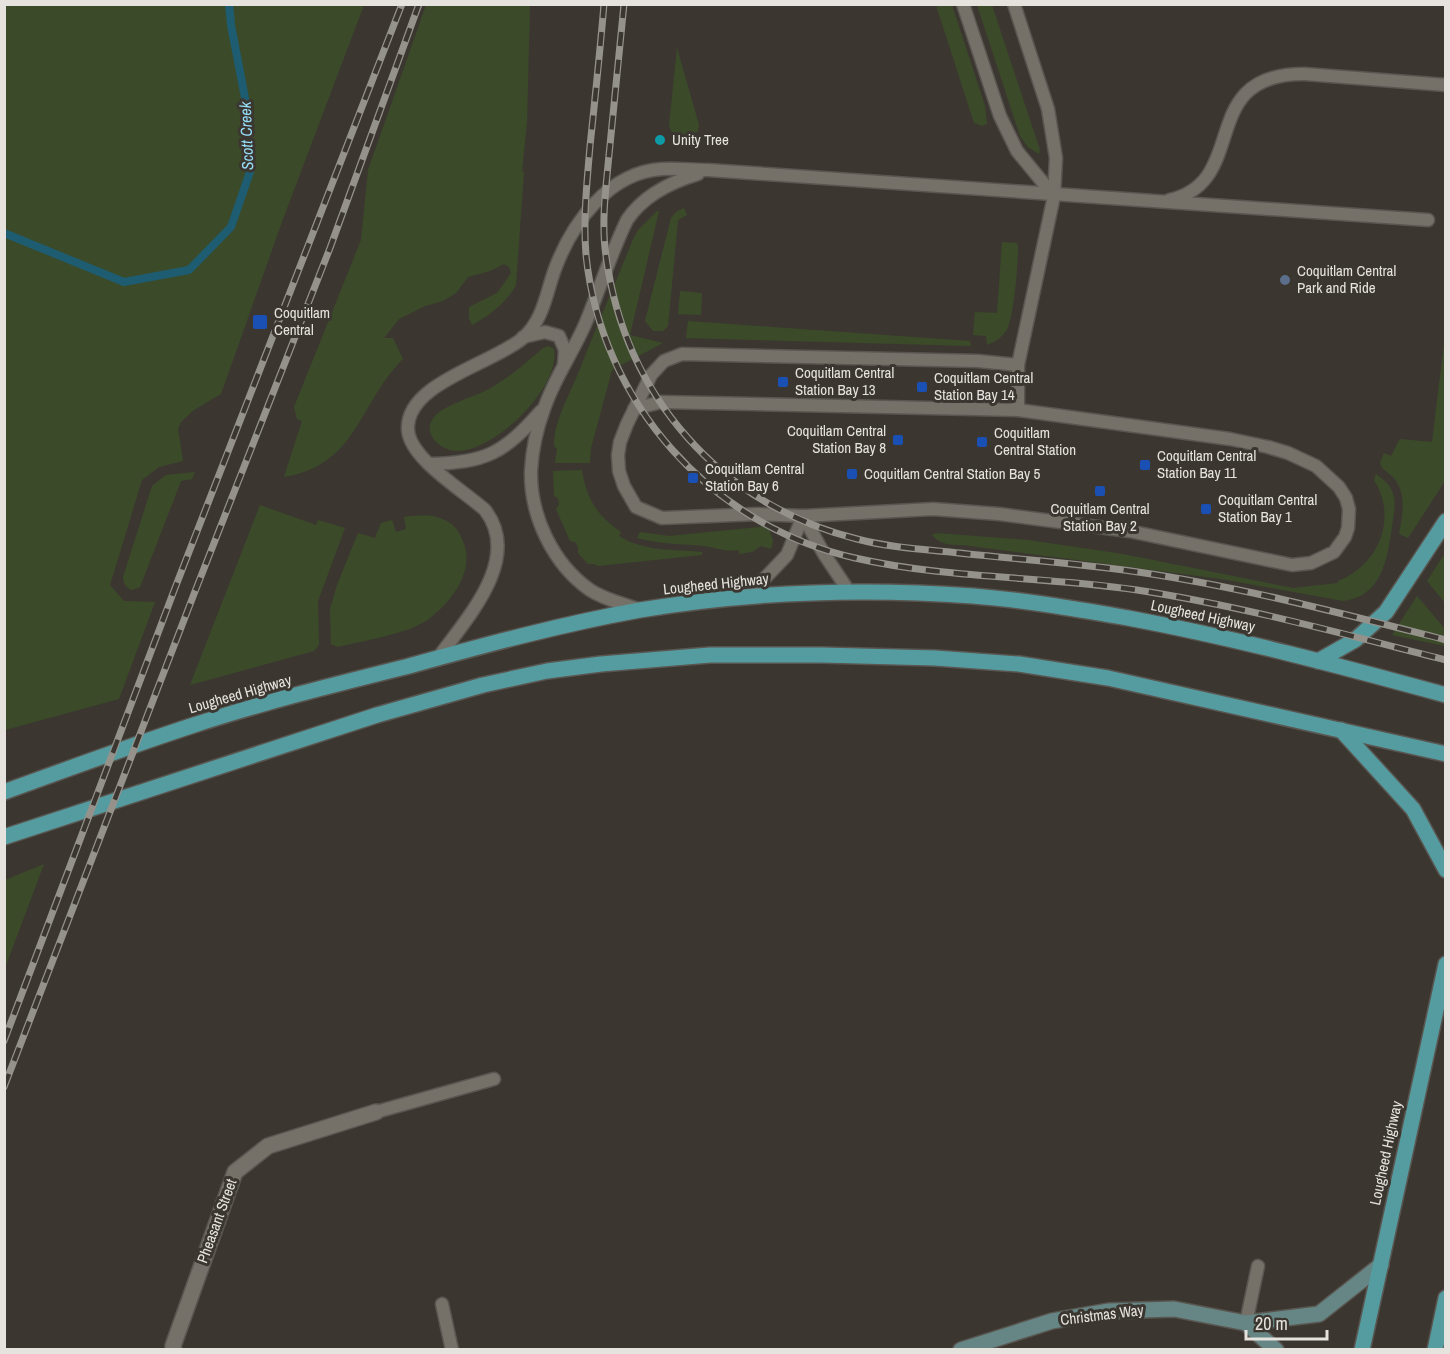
<svg xmlns="http://www.w3.org/2000/svg" width="1450" height="1354" viewBox="0 0 1450 1354" font-family="'Archivo Narrow',sans-serif">
<rect width="100%" height="100%" fill="#3b3730"/>
<g fill="#3b4b29">
<polygon points="5,4 364,5 283,219 221,394 194,410 181,422 178,429 183,461 159,467 142,480 110,585 124,601 155,602 119,699 5,730"/>
<path d="M426,5H530L527,122L522,171L524,172L516,285C507,302 489,316 472,325L469,318V307L497,293L511,273L509,267L504,264L490,271L468,277L456,293L443,301L425,306L399,319L384,338H393L403,359C359,402 358,465 284,477L302,421L297,419L294,407L361,240L368,170Z"/>
<polygon points="936,5 952,5 985,106 987,124 982,126 974,123"/>
<polygon points="977,5 992,5 1040,150 1039,154 1028,147 1020,136"/>
<polygon points="677,48 699,125 698,131 689,137 673,135 669,126"/>
<polygon points="684,208 687,215 678,220 668,326 663,331 653,331 645,321 671,218 676,212"/>
<path d="M657,211H659L630,335L663,343L612,370L591,448L590,463H555L557,449L554,446C554,422 568,398 577,376C595,330 615,285 633,239L638,230Z"/>
<path d="M1002,242L1017,243L1018,247C1018,263 1014,320 1006,331C1001,338 995,342 987,345L986,336L973,335L975,312L997,313Z"/>
<polygon points="680,291 702,293 701,315 678,314"/>
<polygon points="688,321 970,341 971,346 686,338"/>
<path d="M1445,335V481L1408,538L1399,534C1403,514 1407,493 1393,477C1388,472 1382,470 1380,463L1384,453L1391,456L1400,439L1432,442Z"/>
<path d="M549,346L554,349C561,387 495,451 458,451C440,451 419,432 436,415C447,404 474,397 489,389C510,377 526,363 543,348Z"/>
<path d="M582,470C586,498 597,516 621,532L619,536C645,552 672,549 702,552V555L598,566L594,564H588L578,553V547L575,542L570,541L556,509L559,505L558,498L554,496L553,471Z"/>
<path d="M195,472L192,479L181,481L140,587L132,590C125,587 124,584 123,577L152,486L166,475Z"/>
<path d="M1376,474C1383,479 1389,484 1392,491C1397,502 1393,516 1392,527C1387,560 1382,596 1343,601L1221,579L963,545C951,545 940,545 932,535L936,533L1028,540L1123,554L1293,588L1338,583V581C1379,565 1398,518 1374,480Z"/>
<polygon points="260,505 316,525 318,520 345,528 318,601 319,645 314,651 190,685"/>
<path d="M411,516C420,516 430,514 439,518C450,521 458,528 462,539C477,570 451,603 426,621C406,634 362,641 338,647L331,644L330,609L337,585L358,533L375,538L381,523L392,520L396,532L406,529L404,517Z"/>
<path d="M768,526L773,541L771,549L761,546L752,552L739,554V550C723,552 719,548 705,546C682,544 660,544 637,538L640,532L669,536Z"/>
<polygon points="1445,553 1445,603 1427,581"/>
<polygon points="1417,596 1445,629 1445,646 1392,635"/>
<polygon points="44,864 5,968 5,880"/>
</g>
<g fill="none" stroke-linecap="round" stroke-linejoin="round">
<polyline stroke="#1e5c71" stroke-width="8" points="4,233 124,282 189,270 231,227 251,169 245,98 231,25 229,4"/>
<defs>
<g id="lane">
<polyline points="963,4 1000,116 1017,151 1054,196"/>
<polyline points="1014,4 1048,109 1056,158 1054,196 1018,365 1018,410"/>
<path d="M1169,200C1252,182 1194,73 1305,74L1446,85"/>
<polyline points="523,337 545,332 559,336 565,350 564,364"/>
<polyline points="634,409 661,402 1018,410 1230,439 1268,447 1288,453 1316,466 1339,487 1346,498 1349,509 1348,528 1345,537 1334,552 1311,563 1292,565 1129,531 999,514 933,509 803,516 758,514 662,518 636,507 624,486 619,471 618,455 620,442 627,424 651,375 664,361 682,354 978,361 1018,365"/>
<path d="M429,464C486,463 504,453 541,411"/>
<polyline points="803,516 824,554 850,593"/>
<polyline points="731,597 764,579 787,555 803,516"/>
<path d="M641,610C624,604 605,600 590,590C553,564 530,516 531,471C532,451 537,428 544,409C554,378 574,351 586,322C600,288 611,253 627,220C643,196 671,182 698,174"/>
<path d="M438,658C466,619 523,559 485,510C464,491 410,459 408,430C405,383 493,364 523,338C544,319 546,293 555,269C572,223 609,172 662,169C677,168 693,170 708,170L1428,220"/>
<polyline points="376,1112 494,1079"/>
<polyline points="442,1304 452,1350"/>
<polyline points="1246,1323 1258,1266"/>
</g>
<polyline id="street" points="174,1350 173,1346 235,1172 268,1146 376,1112"/>
<g id="secondary">
<polyline points="1246,1323 1276,1350"/>
<polyline points="961,1350 1052,1321 1109,1311 1174,1309 1246,1323 1319,1314 1381,1265"/>
</g>
<g id="primary">
<polyline points="1318,661 1355,640 1386,612 1446,521"/>
<polyline points="1341,730 1413,809 1446,870"/>
<path d="M4,792C67,769 130,746 194,725C264,702 337,684 409,666C485,645 562,624 640,610C749,592 863,588 973,596C1025,600 1076,609 1128,618C1235,638 1340,666 1446,695"/>
<polyline points="4,837 377,715 483,685 547,671 601,664 710,655 822,655 935,658 1019,664 1108,678 1446,754"/>
<polyline points="1362,1350 1446,964"/>
<polyline points="1435,1350 1446,1298"/>
</g>
</defs>
<use href="#lane" stroke="#595550" stroke-width="15"/>
<use href="#street" stroke="#595550" stroke-width="18"/>
<use href="#secondary" stroke="#595550" stroke-width="18"/>
<use href="#primary" stroke="#595550" stroke-width="18"/>
<use href="#lane" stroke="#757068" stroke-width="12"/>
<use href="#street" stroke="#757068" stroke-width="15"/>
<use href="#secondary" stroke="#658684" stroke-width="15"/>
<use href="#primary" stroke="#559ca1" stroke-width="15"/>
<defs>
<g id="rail">
<path d="M604,4C600,52 595,99 590,146C587,182 583,219 586,255C601,402 711,526 855,558C947,579 1044,576 1137,590C1242,606 1343,634 1446,660"/>
<path d="M624,4C619,55 614,105 609,155C606,187 601,223 606,256C625,396 719,504 857,539C887,547 919,549 950,552C1013,559 1076,563 1138,572C1242,587 1344,614 1446,640"/>
<polyline points="4,1041 175,588 402,4"/>
<polyline points="4,1087 194,594 330,248 419,4"/>
</g>
</defs>
<use href="#rail" stroke="#95928c" stroke-width="7"/>
<use href="#rail" stroke="#3b3730" stroke-width="4.5" stroke-dasharray="14" stroke-linecap="butt"/>
</g>
<circle fill="#0f9aa8" stroke="#3b3730" stroke-width="2" cx="660" cy="140" r="6"/>
<circle fill="#5c6f8a" stroke="#3b3730" stroke-width="2" cx="1285" cy="280" r="6"/>
<g fill="#1a4fb4" stroke="#3b3730" stroke-width="2">
<rect x="252" y="314" width="16" height="16" rx="3"/>
<rect x="777" y="376" width="12" height="12" rx="3"/>
<rect x="916" y="381" width="12" height="12" rx="3"/>
<rect x="892" y="434" width="12" height="12" rx="3"/>
<rect x="976" y="436" width="12" height="12" rx="3"/>
<rect x="1139" y="459" width="12" height="12" rx="3"/>
<rect x="846" y="468" width="12" height="12" rx="3"/>
<rect x="687" y="472" width="12" height="12" rx="3"/>
<rect x="1094" y="485" width="12" height="12" rx="3"/>
<rect x="1200" y="503" width="12" height="12" rx="3"/>
</g>
<g text-anchor="middle" stroke-width="6" stroke-linejoin="round" paint-order="stroke">
<g font-size="15" fill="#e6e3df" stroke="#3b3730" text-anchor="start">
<text x="672" y="145">Unity Tree</text>
<text x="1297" y="276">Coquitlam Central<tspan x="1297" dy="17">Park and Ride</tspan></text>
<text x="274" y="318">Coquitlam<tspan x="274" dy="17">Central</tspan></text>
<text x="795" y="378">Coquitlam Central<tspan x="795" dy="17">Station Bay 13</tspan></text>
<text x="934" y="383">Coquitlam Central<tspan x="934" dy="17">Station Bay 14</tspan></text>
<text x="886" y="436" text-anchor="end">Coquitlam Central<tspan x="886" dy="17">Station Bay 8</tspan></text>
<text x="994" y="438">Coquitlam<tspan x="994" dy="17">Central Station</tspan></text>
<text x="1157" y="461">Coquitlam Central<tspan x="1157" dy="17">Station Bay 11</tspan></text>
<text x="705" y="474">Coquitlam Central<tspan x="705" dy="17">Station Bay 6</tspan></text>
<text x="864" y="479">Coquitlam Central Station Bay 5</text>
<text x="1218" y="505">Coquitlam Central<tspan x="1218" dy="17">Station Bay 1</tspan></text>
<text x="1100" y="514" text-anchor="middle">Coquitlam Central<tspan x="1100" dy="17">Station Bay 2</tspan></text>
</g>
<g font-size="15" fill="#e6e3df" stroke="#3b3730">
<text transform="translate(716 584) rotate(-6)" y="5">Lougheed Highway</text>
<text transform="translate(1203 616) rotate(12)" y="5">Lougheed Highway</text>
<text transform="translate(240 694) rotate(-16)" y="5">Lougheed Highway</text>
<text transform="translate(1386 1153) rotate(-78)" y="5">Lougheed Highway</text>
<text transform="translate(217 1221) rotate(-70)" y="5">Pheasant Street</text>
<text transform="translate(1102 1315) rotate(-7)" y="5">Christmas Way</text>
</g>
<g font-size="16" font-style="italic" fill="#96ddf8" stroke="#3b3730">
<text transform="translate(246 136) rotate(-92)" y="6">Scott Creek</text>
</g>
</g>
<rect width="1450" height="1354" fill="none" stroke="#e6e3df" stroke-width="12"/>
<path d="M1246 1330v9h81v-9" fill="none" stroke="#e6e3df" stroke-width="3"/>
<text x="1255" y="1330" font-size="18" fill="#e6e3df" stroke="#3b3730" stroke-width="4.5" paint-order="stroke">20 m</text>
</svg>
